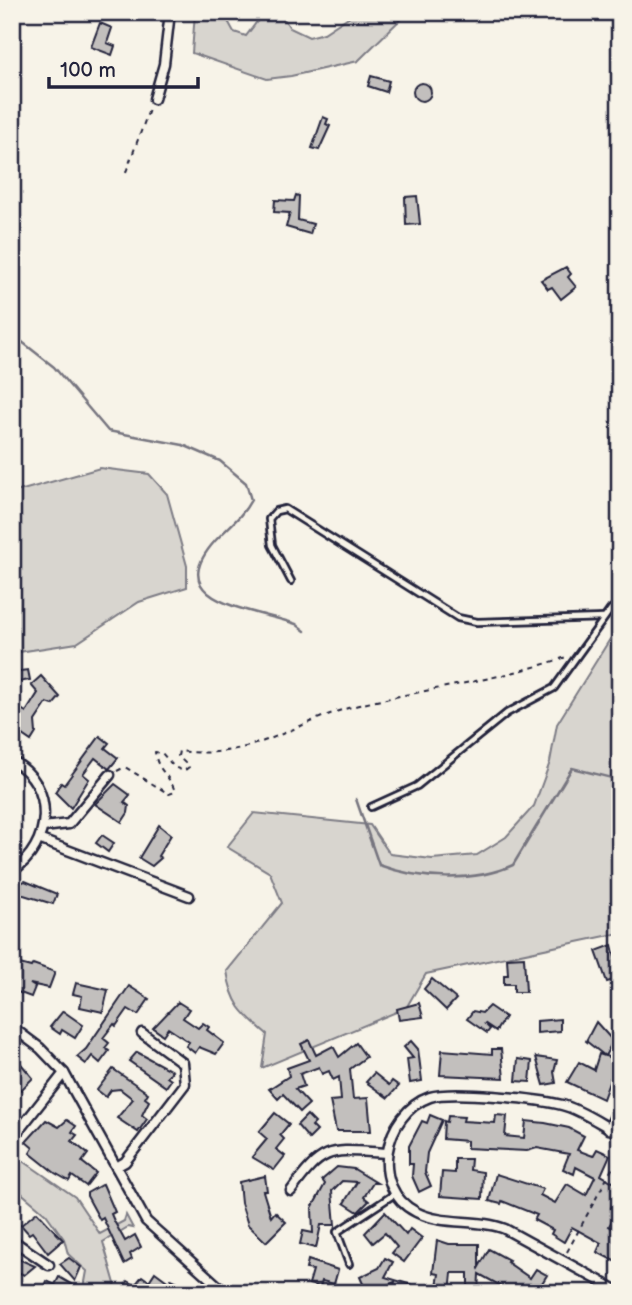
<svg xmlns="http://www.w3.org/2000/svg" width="632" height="1305" viewBox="0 0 632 1305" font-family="'Balsamiq Sans',sans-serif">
<rect width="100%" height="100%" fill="#f7f3e8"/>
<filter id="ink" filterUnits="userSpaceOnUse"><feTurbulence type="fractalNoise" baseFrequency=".0143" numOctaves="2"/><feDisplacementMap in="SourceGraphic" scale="14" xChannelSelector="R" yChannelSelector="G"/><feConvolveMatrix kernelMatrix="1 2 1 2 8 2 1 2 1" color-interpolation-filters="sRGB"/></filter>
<g filter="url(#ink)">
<g fill="#d8d5cf" stroke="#7d7c85" stroke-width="2">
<polygon points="195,12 223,12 234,32 246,36 262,15 271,14 284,19 290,28 309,37 324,33 356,12 408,12 358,61 291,76 267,79 192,53"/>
<polygon points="100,468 149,474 167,494 187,566 187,587 139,602 77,643 12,653 12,493"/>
<path d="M620,635V933L426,974L406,1008L262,1068L267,1034C242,1013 232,1004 227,971L282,903L270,873L227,847L254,813L370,825L390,854L432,859L477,855L506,837L534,806L550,762L557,724L610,639Z"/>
<polygon points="19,1158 75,1197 100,1234 124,1221 126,1215 133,1228 128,1227 103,1242 116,1287 108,1293 83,1293 87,1271 68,1254 64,1239 46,1214 12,1185 12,1168"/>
</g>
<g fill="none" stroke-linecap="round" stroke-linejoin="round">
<g stroke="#76747f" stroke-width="2.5">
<path d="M12,334L54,367L108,431L183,445L220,461L246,483L251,500C242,517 228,527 215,541C160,603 254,609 296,624L305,631"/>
<path d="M356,799L379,865C419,880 473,883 513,865L572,768L620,780"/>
</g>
</g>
<g fill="#c2bfbd" stroke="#22223b" stroke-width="2">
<polygon points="100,23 112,28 107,43 115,46 112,55 91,47"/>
<polygon points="371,76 389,81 386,92 368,86"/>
<circle cx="422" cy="92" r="9"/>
<polygon points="323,117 328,119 326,124 330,126 319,150 312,148"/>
<polygon points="296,195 299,196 298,220 313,224 310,234 286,227 290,213 274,212 275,200 294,201"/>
<polygon points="417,196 420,224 406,225 405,197"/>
<polygon points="566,267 571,274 568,277 576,287 561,299 552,287 548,289 541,280"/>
<polygon points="28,670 30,680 12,683 12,672"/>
<polygon points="41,676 60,697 53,705 47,703 35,721 36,733 31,741 12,728 12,720 21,709 26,712 38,693 31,685"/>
<polygon points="100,736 109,743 105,748 118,758 109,769 95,758 83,774 89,779 71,808 55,792 61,783 64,785"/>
<polygon points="115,784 130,795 124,802 129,806 128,813 122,822 95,804"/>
<polygon points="159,825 171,835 158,856 161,858 152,866 139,858"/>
<polygon points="102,835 114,843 108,852 96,843"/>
<polygon points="25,881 57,894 53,904 17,893 14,885"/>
<polygon points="612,945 620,978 607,982 596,951"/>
<polygon points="524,957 526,992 514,992 514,984 504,984 504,975 508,975 507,958"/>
<polygon points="12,962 31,967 33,964 55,972 49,988 30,984 35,987 31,997 12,990"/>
<polygon points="432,979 456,999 446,1010 424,989"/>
<polygon points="76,983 108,990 103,1012 80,1007 82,996 73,994"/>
<polygon points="129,986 149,999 138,1015 128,1009 116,1026 114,1024 103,1038 109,1043 105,1048 109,1051 100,1063 92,1056 86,1064 77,1057 86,1049"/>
<polygon points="178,1002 189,1009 183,1018 198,1028 203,1023 209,1027 207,1030 224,1043 216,1054 199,1047 195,1053 186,1046 189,1042 168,1028 163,1035 153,1028"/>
<polygon points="419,1003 423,1017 399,1020 397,1009"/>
<polygon points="489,1006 505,1017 496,1031 484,1023 490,1029 487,1033 467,1019 473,1011 482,1013"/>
<polygon points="63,1011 83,1025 75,1038 62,1030 60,1034 50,1027"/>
<polygon points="560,1019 560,1031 537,1033 537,1021"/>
<polygon points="596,1022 613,1041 605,1056 617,1060 603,1099 567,1082 579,1062 594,1070 599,1054 605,1056 586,1041"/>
<polygon points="309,1040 316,1055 333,1046 339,1057 356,1043 366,1057 350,1069 353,1099 368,1098 371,1131 336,1131 330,1101 341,1100 339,1077 333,1080 329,1071 322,1074 319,1067 300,1074 304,1086 295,1089 309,1104 300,1112 283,1094 278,1099 269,1089 289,1076 287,1068 309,1060 301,1044"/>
<polygon points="411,1041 418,1049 422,1081 410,1083 407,1059 413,1058 404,1047"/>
<polygon points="492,1049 501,1049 504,1078 440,1075 442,1050 492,1054"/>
<polygon points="137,1052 172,1071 167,1077 171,1080 166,1087 129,1061"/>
<polygon points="536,1057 557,1060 554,1072 556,1083 544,1085"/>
<polygon points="16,1058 33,1078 21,1090 12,1084 12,1063"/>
<polygon points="518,1059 532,1061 530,1082 516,1081"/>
<polygon points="113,1069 148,1093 145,1098 149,1101 142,1115 147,1119 138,1132 117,1118 133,1099 120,1089 111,1090 106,1097 97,1090"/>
<polygon points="374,1073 389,1085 392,1081 399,1086 388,1098 366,1082"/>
<polygon points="275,1113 289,1124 280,1135 284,1139 276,1149 285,1156 274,1170 252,1157 267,1139 259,1132"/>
<polygon points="307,1115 315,1123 312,1126 317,1131 309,1139 297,1125"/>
<polygon points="430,1115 442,1120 427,1153 425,1172 431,1186 419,1192 412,1176 413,1164 409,1164 409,1146 422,1121 427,1123"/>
<polygon points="496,1115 507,1116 505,1136 524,1138 526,1121 545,1123 569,1128 584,1136 577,1150 593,1156 597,1149 610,1155 601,1175 620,1186 611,1208 617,1211 609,1226 620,1232 620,1264 597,1252 601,1243 572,1227 564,1242 551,1234 553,1230 534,1220 537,1215 502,1201 501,1204 489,1201 496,1174 543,1189 540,1195 555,1203 567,1184 586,1195 595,1177 576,1167 574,1174 563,1169 569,1154 537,1148 527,1151 467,1148 467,1141 443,1139 444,1121 447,1122 448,1116 464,1117 463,1121 495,1123"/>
<polygon points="46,1120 59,1127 67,1120 76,1126 72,1132 77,1135 72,1141 88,1154 82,1162 96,1173 86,1186 72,1176 69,1181 55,1173 30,1153 33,1148 26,1142"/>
<polygon points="455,1159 471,1159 470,1170 483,1172 482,1199 440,1196 442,1172 455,1173"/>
<polygon points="337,1167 354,1169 377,1183 373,1183 364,1197 369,1201 358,1212 344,1203 357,1182 342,1181 332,1191 335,1225 321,1225 316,1248 300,1244 303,1231 313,1233 312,1208 325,1184 322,1180"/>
<polygon points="265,1176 267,1191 263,1191 271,1217 275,1212 286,1222 266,1242 248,1225 241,1203 239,1182"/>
<polygon points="103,1184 115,1212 111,1214 114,1221 125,1241 135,1235 141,1247 130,1254 132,1259 124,1264 103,1218 100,1220 87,1196 87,1193"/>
<polygon points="37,1212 63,1240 48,1253 32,1232 29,1234 21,1225"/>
<polygon points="385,1212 406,1235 410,1229 422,1238 404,1262 392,1253 397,1247 385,1233 373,1243 365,1233"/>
<polygon points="437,1240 449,1244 479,1244 479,1267 489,1249 509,1260 507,1262 530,1278 536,1269 547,1275 536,1293 524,1293 514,1286 510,1291 479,1274 478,1293 468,1293 468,1273 452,1273 450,1293 436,1293 439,1274 433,1273"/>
<polygon points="14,1257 35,1266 24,1275 18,1272 12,1282"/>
<polygon points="69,1258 81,1267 75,1281 60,1264"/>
<polygon points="385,1258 393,1262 385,1277 415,1286 413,1293 392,1293 395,1282 367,1293 360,1277 379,1268"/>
<polygon points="308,1260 338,1270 334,1284 322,1281 320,1287 309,1284 313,1270 306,1269"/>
<polygon points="155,1272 170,1283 171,1279 187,1286 185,1293 120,1293 128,1281 135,1285 142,1276 149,1281"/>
<polygon points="59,1277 76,1287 73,1293 42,1293 47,1281 55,1285"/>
</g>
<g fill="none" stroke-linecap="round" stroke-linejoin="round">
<defs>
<g id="lane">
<polyline points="291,581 272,545 269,519 276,511 285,509 458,618 477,622 604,618"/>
<polyline points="371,807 417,786 507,713 554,688 611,609 620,603"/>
<polyline points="349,1264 337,1232 396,1193"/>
</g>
<g id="street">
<polyline points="154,99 164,64 170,12"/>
<path d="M12,761C57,784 52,846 12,871"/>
<polyline points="43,827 69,824 110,775"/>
<polyline points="41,840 189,896"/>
<polyline points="12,1027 40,1048 64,1073 146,1221 226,1293"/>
<polyline points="609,1129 620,1105"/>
<path d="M620,1134C602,1125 582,1110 562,1105C539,1099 451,1090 430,1097C384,1113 368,1188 416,1212C443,1226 477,1218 505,1229L620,1292"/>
<polyline points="12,1139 64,1073"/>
<polyline points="116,1167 125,1162 185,1084 183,1063 142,1033"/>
<path d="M291,1191C325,1144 331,1150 386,1153"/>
<polyline points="12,1240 49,1265"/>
</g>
</defs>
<use href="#lane" stroke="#22223b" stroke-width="10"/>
<use href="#street" stroke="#22223b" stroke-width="13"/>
<g stroke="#22223b" stroke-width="2" stroke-dasharray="5 5" stroke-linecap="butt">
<polyline points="126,172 150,107"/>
<path d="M117,771L125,767L169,794L175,792C170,774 157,772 155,752L162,753L174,767L184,771L189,767L178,756L179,751C256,761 294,720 363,704C431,688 500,680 566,657"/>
<polyline points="567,1252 620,1154"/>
</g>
<use href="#lane" stroke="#f7f3e8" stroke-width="4.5"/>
<use href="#street" stroke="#f7f3e8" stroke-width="8"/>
</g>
</g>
<rect width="632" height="1305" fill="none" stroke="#f7f3e8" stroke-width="42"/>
<rect x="21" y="21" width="590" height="1263" fill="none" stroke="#22223b" stroke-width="2.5" filter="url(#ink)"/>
<path d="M49 77v10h149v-10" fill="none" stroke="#22223b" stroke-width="3.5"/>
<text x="60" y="77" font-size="21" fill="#22223b" stroke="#f7f3e8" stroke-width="5" paint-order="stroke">100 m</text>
</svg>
